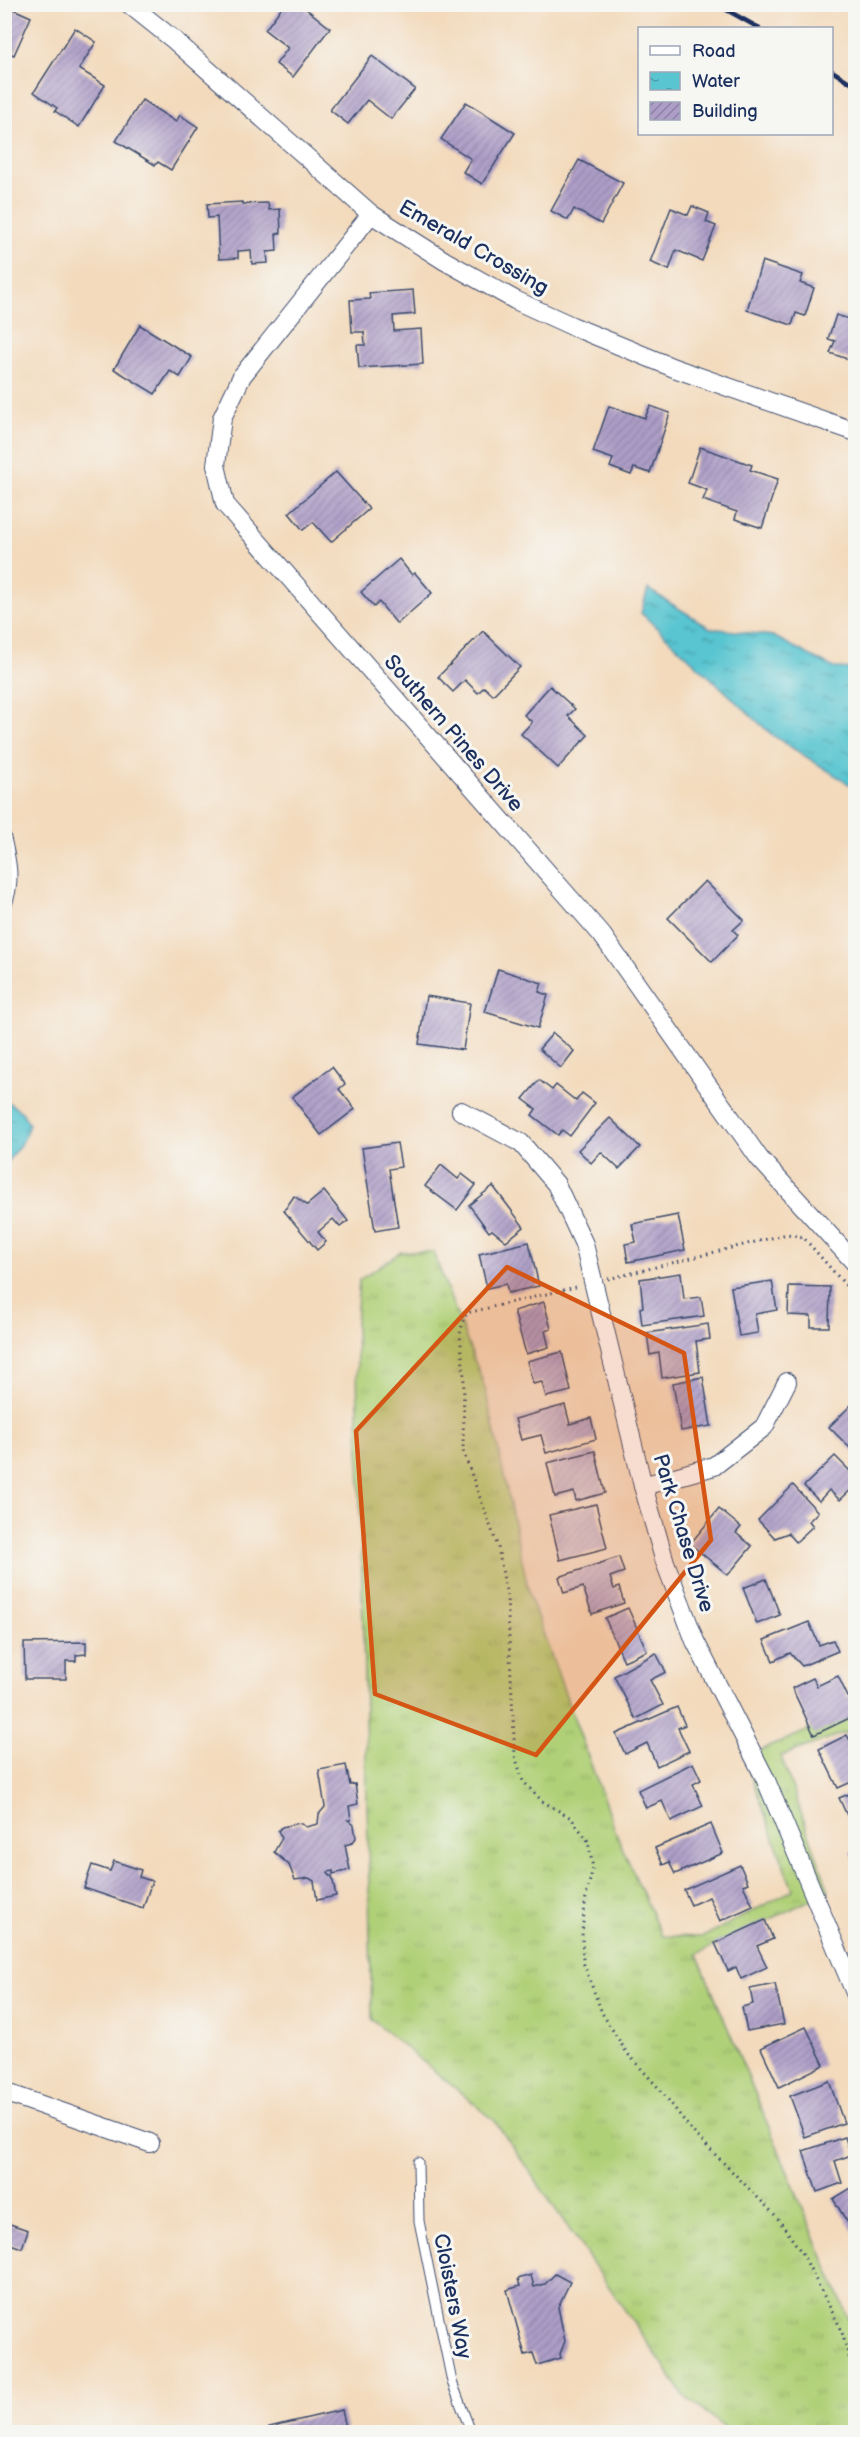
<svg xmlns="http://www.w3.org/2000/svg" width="860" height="2437" viewBox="0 0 860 2437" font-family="'Balsamiq Sans',sans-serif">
<defs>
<pattern id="grass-tufts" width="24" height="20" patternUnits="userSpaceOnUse" patternTransform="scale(1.5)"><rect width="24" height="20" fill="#b0d077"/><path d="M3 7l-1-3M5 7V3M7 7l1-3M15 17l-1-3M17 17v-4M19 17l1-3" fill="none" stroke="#97b369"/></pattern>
<pattern id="water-ripples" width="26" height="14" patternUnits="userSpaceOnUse" patternTransform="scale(1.5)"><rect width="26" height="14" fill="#58c5d0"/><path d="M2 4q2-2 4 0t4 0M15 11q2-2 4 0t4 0" fill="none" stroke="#48a0ac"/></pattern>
<pattern id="building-hatch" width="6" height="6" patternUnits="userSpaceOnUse" patternTransform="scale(1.5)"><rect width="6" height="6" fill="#ae9ec7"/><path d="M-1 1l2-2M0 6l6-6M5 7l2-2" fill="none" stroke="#8d81a5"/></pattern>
</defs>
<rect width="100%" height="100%" fill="#f6f6f2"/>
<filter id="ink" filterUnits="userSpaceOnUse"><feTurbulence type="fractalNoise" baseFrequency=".0167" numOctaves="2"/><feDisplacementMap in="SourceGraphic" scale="12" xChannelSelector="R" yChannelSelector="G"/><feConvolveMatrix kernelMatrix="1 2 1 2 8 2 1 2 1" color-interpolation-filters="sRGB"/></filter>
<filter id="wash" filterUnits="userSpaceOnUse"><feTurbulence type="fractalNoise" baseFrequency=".008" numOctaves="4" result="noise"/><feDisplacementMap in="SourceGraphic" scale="24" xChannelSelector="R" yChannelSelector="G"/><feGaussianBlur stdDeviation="1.35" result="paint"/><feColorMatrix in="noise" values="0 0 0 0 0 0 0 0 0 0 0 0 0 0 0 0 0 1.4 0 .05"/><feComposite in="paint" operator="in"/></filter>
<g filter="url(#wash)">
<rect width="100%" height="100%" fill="#f3dabc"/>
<polygon fill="url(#grass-tufts)" stroke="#66806a" stroke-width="1.5" points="401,1252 433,1252 485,1388 530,1597 617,1836 662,1936 703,1937 793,1890 744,1757 855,1711 855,1729 781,1756 829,1891 697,1954 855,2334 855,2432 730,2432 685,2397 494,2120 372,2020 356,1323 359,1280"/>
<g fill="url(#water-ripples)" stroke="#3a7a97" stroke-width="1.5">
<polygon points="648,589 710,628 773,636 834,668 855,669 855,788 772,735 641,613"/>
<polygon points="5,1100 22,1112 29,1124 24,1139 5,1165"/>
</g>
<g id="blocks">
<g fill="url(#building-hatch)">
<polygon points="284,4 300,4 330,28 293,77 276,64 288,48 265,30"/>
<polygon points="4,5 31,17 14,55 4,51"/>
<polygon points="75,28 96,42 79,69 105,85 79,127 55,111 57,108 34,92"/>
<polygon points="372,56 415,89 391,119 367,100 348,124 330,110"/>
<polygon points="142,100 176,122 180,115 198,127 171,170 158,162 155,165 116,141"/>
<polygon points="466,102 515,133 482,184 463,172 471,159 441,139"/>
<polygon points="579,160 623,183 601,224 574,209 568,220 551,211"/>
<polygon points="242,202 242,204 268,203 269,210 280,209 281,233 276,234 277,251 267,252 268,263 252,264 251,250 238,251 238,258 219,259 217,217 208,218 207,204"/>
<polygon points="692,206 709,213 706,222 716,226 702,261 676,250 669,270 650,262 671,208 688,215"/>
<polygon points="762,261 803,275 800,283 814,288 805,316 796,313 792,325 747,310"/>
<polygon points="413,290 415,314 393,316 394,331 421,329 423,364 359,368 357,345 365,345 364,332 352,332 350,300 370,299 369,293"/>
<polygon points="836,315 856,321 856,362 830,353 835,341 828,339"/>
<polygon points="140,325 192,357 180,377 170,371 155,394 114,369"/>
<polygon points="609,406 645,418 650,406 670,413 650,473 634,468 631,475 610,467 613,459 593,452"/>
<polygon points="700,447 752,465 750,470 778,479 762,528 735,519 737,512 703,500 707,490 688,483"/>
<polygon points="336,472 369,509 331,542 313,522 303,530 289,513"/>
<polygon points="399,559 412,575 415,573 432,593 397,624 379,602 374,607 361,592"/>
<polygon points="483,631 520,667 493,695 484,687 478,693 465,680 453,692 438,677"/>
<polygon points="550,686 575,709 568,716 588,735 558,768 521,734 532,722 524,715"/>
<polygon points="705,881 744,920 733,930 738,935 712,962 668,918"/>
<polygon points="498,969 542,983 539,992 548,995 538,1028 485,1012"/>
<polygon points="426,996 470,1003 463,1050 419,1044"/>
<polygon points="553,1033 574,1051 561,1068 539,1049"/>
<polygon points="332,1067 345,1084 339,1089 355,1109 321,1135 292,1097"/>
<polygon points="539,1080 552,1090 556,1085 576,1101 582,1093 595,1103 570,1136 562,1130 558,1135 532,1115 536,1109 523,1099"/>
<polygon points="610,1118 640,1147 619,1169 601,1152 591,1163 578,1150"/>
<polygon points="397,1143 401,1167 389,1169 398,1227 375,1231 362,1148"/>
<polygon points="441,1165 458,1179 462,1174 476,1185 457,1210 425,1186"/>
<polygon points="493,1186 524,1227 506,1241 492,1230 489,1232 469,1205"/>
<polygon points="324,1191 348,1221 340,1227 333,1219 318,1232 326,1242 317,1250 284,1211 294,1196 307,1205"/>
<polygon points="678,1215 685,1250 628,1262 625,1244 636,1242 632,1224"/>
<polygon points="529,1242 539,1286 508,1293 506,1284 487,1288 479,1254"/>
<polygon points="681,1273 684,1299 701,1297 704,1316 642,1325 640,1308 643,1307 640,1279"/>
<polygon points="772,1281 777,1310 755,1314 758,1333 739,1336 731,1287"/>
<polygon points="789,1286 830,1287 829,1327 811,1327 811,1316 788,1315"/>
<polygon points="544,1302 551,1329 545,1331 549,1347 526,1354 514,1311"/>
<polygon points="708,1324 710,1339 696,1341 700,1372 662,1378 659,1353 650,1355 647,1333"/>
<polygon points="562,1352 571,1391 546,1397 542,1382 533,1384 527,1361"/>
<polygon points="703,1377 711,1426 681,1431 673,1383"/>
<polygon points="856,1400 856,1454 829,1427"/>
<polygon points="565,1405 570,1424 591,1418 596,1439 546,1453 541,1435 521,1440 515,1419"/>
<polygon points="595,1451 605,1493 576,1501 574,1492 555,1497 547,1463"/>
<polygon points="835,1456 856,1477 856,1485 840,1500 829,1490 819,1501 804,1486"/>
<polygon points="793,1485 818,1512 809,1521 813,1526 796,1542 788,1533 775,1538 758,1520"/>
<polygon points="596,1504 607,1548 560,1560 549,1515"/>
<polygon points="719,1509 741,1527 736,1533 752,1546 728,1575 690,1544"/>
<polygon points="619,1557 624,1572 610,1577 614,1589 619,1587 624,1603 592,1614 583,1587 564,1593 559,1577"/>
<polygon points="766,1579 780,1615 757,1624 743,1588"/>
<polygon points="628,1608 647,1651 624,1661 605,1618"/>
<polygon points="809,1622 819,1645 833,1640 838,1651 802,1666 790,1653 773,1661 764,1640"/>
<polygon points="86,1642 86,1654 76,1655 76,1661 66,1661 66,1679 25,1679 24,1643"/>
<polygon points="656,1653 666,1672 650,1680 663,1705 636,1719 614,1676"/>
<polygon points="838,1676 848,1697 855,1694 856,1696 856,1715 814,1735 792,1688 813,1678 817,1686"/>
<polygon points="677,1707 685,1725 678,1728 689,1751 657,1766 647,1743 625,1754 616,1734"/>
<polygon points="847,1735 856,1751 856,1780 838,1788 819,1749"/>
<polygon points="693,1763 701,1780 693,1784 703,1806 671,1821 662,1801 646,1808 638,1790"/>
<polygon points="346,1765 350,1785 355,1784 358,1804 349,1806 351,1820 348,1820 354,1825 356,1838 352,1843 345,1845 350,1870 333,1874 333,1871 328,1872 329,1876 332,1876 336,1896 317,1900 314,1881 309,1878 295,1880 289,1865 274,1852 282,1838 278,1831 282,1827 300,1823 306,1827 318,1824 319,1814 325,1807 319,1770"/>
<polygon points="856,1791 856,1835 839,1798"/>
<polygon points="711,1824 723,1853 675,1874 669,1862 663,1865 655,1848"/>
<polygon points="856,1849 856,1862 850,1852"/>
<polygon points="114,1861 141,1870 139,1877 152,1881 143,1908 84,1888 92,1865 110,1871"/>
<polygon points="740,1865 748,1883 743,1885 753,1906 720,1921 709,1897 691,1905 684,1890"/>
<polygon points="765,1920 773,1939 757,1946 767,1967 741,1979 736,1967 728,1971 715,1943"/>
<polygon points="775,1984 784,2024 747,2031 742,2007 753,2004 750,1989"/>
<polygon points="806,2027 824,2065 779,2087 761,2048"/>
<polygon points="829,2081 844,2123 805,2137 790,2096"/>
<polygon points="845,2137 851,2155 835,2161 842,2183 817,2192 803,2151"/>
<polygon points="856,2185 856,2236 833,2199"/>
<polygon points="4,2222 28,2230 22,2248 4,2242"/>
<polygon points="555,2274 570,2282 558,2307 565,2341 560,2354 561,2358 537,2365 533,2353 525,2355 507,2290 520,2286 518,2279 531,2275 534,2287 545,2284"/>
<polygon points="342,2410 347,2432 270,2432 269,2427"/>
</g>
</g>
</g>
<g filter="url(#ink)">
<use href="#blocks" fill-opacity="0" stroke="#3b496c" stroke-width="1.5"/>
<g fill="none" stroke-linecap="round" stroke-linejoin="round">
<defs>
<g id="service">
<path d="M4,830C11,859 18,883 4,911"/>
<polyline points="418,2162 419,2221 452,2382 471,2432"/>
</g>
<g id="minor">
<polyline points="129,4 174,40 371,214 445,261 515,300 572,326 674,368 856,432"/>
<polyline points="371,214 242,376 222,418 216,465 225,504 602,935 759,1158 856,1264"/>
<polyline points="461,1111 521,1143 556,1184 584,1244 643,1486 665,1562 695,1641 765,1778 856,1995"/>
<polyline points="643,1486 714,1466 764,1427 787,1382"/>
<polyline points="4,2092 150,2143"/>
</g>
</defs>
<use href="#service" stroke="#3b496c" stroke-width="11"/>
<use href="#minor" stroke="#3b496c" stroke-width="20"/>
<g stroke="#3b496c" stroke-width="3" stroke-dasharray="1.5 4.5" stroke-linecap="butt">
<polyline points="608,1279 787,1234 803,1237 856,1297"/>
<polyline points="576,1287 467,1313 463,1321 460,1334 464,1376 463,1451 498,1547 507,1597 515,1756 523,1781 542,1801 571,1818 588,1841 593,1868 586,1896 582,1932 583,1962 602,2013 627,2053 663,2093 692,2131 776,2216 802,2253 841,2329 856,2382"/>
</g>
<use href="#service" stroke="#fff" stroke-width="9"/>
<use href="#minor" stroke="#fff" stroke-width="18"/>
<g stroke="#1b2f5e" stroke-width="4.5">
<polyline points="716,4 759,28"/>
<polyline points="832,71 856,86"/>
</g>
</g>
</g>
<path fill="#d45514" fill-opacity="0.2" stroke="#d45514" stroke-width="4.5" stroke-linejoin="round" d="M507,1267L684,1353L711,1540L536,1755L375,1694L356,1431Z"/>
<g text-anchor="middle" stroke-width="6" stroke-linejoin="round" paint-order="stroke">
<g font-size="21" fill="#1b2f5e" stroke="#f6f6f2">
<text transform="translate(474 247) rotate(30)" y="7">Emerald Crossing</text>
<text transform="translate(454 733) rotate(49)" y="7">Southern Pines Drive</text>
<text transform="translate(684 1533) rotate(73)" y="7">Park Chase Drive</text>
<text transform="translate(453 2296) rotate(79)" y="7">Cloisters Way</text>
</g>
</g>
<rect width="860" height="2437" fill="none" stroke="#f6f6f2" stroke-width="24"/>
<rect x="638" y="27" width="195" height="108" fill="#f6f6f2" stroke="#9ea6b7" stroke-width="1.5"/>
<rect x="650" y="46" width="30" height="9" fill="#ffffff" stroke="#9ea6b7" stroke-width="1.5"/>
<text x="692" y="57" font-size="18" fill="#1b2f5e">Road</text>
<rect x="650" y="72" width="30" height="18" fill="url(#water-ripples)" stroke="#9ea6b7" stroke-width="1.5"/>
<text x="692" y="87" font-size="18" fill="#1b2f5e">Water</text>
<rect x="650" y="102" width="30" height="18" fill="url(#building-hatch)" stroke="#9ea6b7" stroke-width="1.5"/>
<text x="692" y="117" font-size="18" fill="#1b2f5e">Building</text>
</svg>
